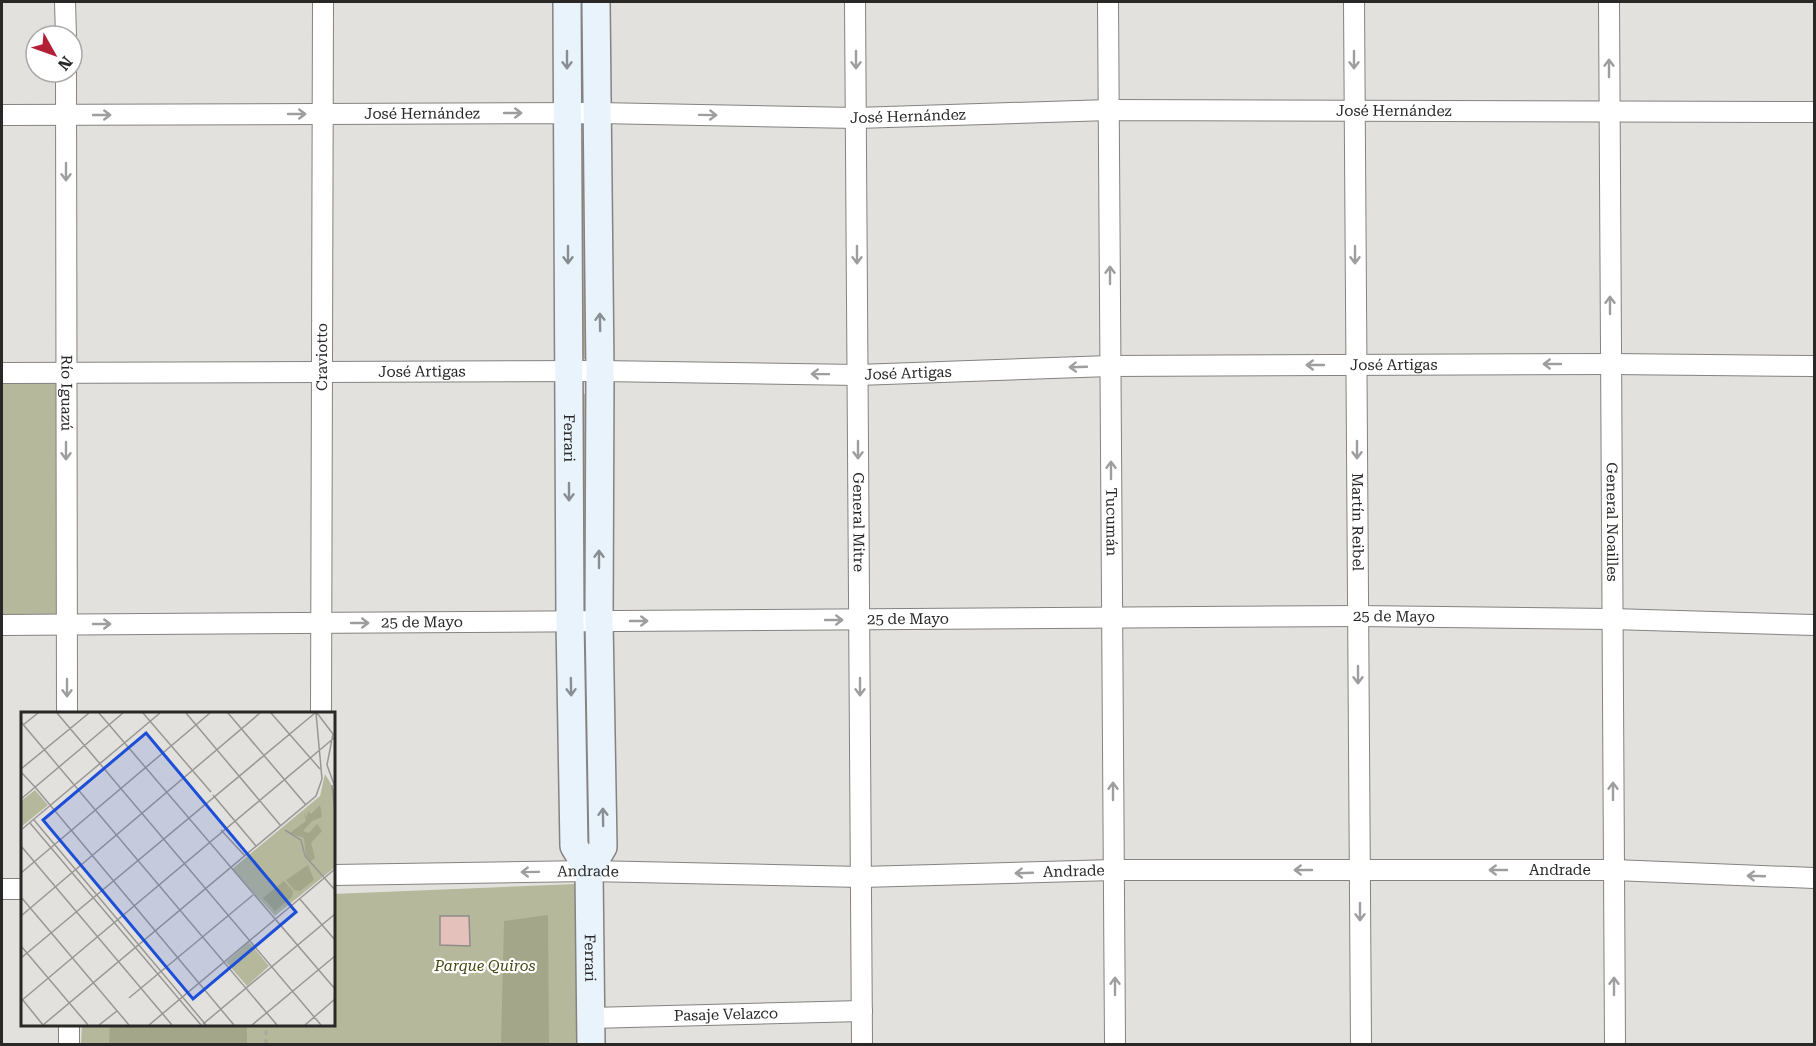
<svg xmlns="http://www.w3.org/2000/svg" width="1816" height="1046" viewBox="0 0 1816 1046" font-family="'Roboto Serif',serif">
<rect width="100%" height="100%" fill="#e3e1de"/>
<g fill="#b5b89a">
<polygon points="575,2 588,2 589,98 576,98"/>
<polygon points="576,141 589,141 591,359 577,359"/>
<polygon points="2,382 57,382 57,615 2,616"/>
<polygon points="576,394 589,394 591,612 577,612"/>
<polygon points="576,884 576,1044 81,1044 82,1024 333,1024 333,894"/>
</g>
<g fill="#a3a688">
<polygon points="548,915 549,1044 501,1044 504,921"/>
<polygon points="110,1024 247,1024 247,1044 109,1044"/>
</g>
<polygon fill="#e5c1bc" stroke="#8f8c8b" stroke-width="1.5" points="440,916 469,916 470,946 440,945"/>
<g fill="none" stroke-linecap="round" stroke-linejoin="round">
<defs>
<g id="minor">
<polyline points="65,2 66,36"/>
<path id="s1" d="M855,2L862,1044"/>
<path id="s2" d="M1108,2L1115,1044"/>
<path id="s3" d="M1354,2L1361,1044"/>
<path id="s4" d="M1609,2L1615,1044"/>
<path id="s5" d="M66,72L67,713"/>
<path id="s6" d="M2,115L598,113L856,118L1109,110L1814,112"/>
<path id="s7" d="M2,373L600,371L858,375L1110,366L1611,364L1814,366"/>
<path id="s8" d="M2,625L1358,616L1612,619L1814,625"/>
<path id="s9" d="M321,713L323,2"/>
<path id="s10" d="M333,875L589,871L861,877L1114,870H1614L1814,878"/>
<polyline points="2,889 22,889"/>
<path id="s11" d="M591,1018L862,1011"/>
<polyline points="69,1024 69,1044"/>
</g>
<g id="secondary">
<path id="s12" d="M567,2L570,621L574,846L589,871L591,1044"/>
<polyline points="589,871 603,847 599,621 600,371 596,2"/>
</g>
</defs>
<use href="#minor" stroke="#858280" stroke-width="22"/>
<use href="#secondary" stroke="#858280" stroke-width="30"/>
<polyline stroke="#a7a6a3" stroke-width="3" stroke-dasharray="4.5 4.5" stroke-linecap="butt" points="266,1044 266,1024"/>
<use href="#minor" stroke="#fff" stroke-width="20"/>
<use href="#secondary" stroke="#e9f3fc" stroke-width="27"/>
</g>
<defs><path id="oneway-shaft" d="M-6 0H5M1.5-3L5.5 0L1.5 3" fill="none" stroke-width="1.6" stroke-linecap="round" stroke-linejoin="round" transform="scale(1.5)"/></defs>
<g stroke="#898e92">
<use href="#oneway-shaft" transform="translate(567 60) rotate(90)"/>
<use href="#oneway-shaft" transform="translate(568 255) rotate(90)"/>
<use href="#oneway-shaft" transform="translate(600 322) rotate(-91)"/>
<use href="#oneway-shaft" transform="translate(569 492) rotate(90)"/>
<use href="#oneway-shaft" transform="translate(599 559) rotate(-90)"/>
<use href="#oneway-shaft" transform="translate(571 687) rotate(89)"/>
<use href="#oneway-shaft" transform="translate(603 817) rotate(-91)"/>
</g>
<g stroke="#9f9e9e">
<use href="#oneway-shaft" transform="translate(856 60) rotate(90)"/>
<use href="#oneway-shaft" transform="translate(1354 60) rotate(90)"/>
<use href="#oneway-shaft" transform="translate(1609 68) rotate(-90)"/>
<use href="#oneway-shaft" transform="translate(513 113)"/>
<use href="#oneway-shaft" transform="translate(297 114)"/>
<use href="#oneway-shaft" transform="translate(102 115)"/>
<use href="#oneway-shaft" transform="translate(708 115) rotate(1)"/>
<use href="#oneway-shaft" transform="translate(66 172) rotate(90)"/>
<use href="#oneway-shaft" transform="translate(857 255) rotate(90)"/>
<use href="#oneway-shaft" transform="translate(1355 255) rotate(90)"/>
<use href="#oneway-shaft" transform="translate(1110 275) rotate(-90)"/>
<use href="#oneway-shaft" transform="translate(1610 305) rotate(-90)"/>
<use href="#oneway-shaft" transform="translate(1552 364) rotate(180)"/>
<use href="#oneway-shaft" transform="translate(1315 365) rotate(180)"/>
<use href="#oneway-shaft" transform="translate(1078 367) rotate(178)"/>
<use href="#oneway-shaft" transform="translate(820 374) rotate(-179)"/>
<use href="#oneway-shaft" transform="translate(858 450) rotate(90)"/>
<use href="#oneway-shaft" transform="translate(1357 450) rotate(90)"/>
<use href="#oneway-shaft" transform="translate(66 451) rotate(90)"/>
<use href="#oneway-shaft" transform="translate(1111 470) rotate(-90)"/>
<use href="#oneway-shaft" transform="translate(834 620)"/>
<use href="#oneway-shaft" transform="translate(639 621)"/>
<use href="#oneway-shaft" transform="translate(360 623)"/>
<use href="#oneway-shaft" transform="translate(102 624)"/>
<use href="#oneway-shaft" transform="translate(1358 675) rotate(90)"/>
<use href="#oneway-shaft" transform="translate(860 687) rotate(90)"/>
<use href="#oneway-shaft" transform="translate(67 688) rotate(90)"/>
<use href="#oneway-shaft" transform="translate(1113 791) rotate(-90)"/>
<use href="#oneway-shaft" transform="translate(1613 791) rotate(-90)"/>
<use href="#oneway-shaft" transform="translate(1303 870) rotate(-180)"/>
<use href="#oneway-shaft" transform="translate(1498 870) rotate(180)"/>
<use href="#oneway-shaft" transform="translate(530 872) rotate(179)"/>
<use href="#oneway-shaft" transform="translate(1024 873) rotate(178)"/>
<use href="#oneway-shaft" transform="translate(1756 876) rotate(-178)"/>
<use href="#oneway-shaft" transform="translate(1360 912) rotate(90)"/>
<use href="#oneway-shaft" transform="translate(1115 986) rotate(-90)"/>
<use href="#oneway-shaft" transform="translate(1614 986) rotate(-90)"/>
</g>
<g text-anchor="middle" stroke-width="4.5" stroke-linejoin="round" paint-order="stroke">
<g font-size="15" fill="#292827" stroke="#fff">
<text dy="5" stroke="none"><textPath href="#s6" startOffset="1392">José Hernández</textPath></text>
<text dy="5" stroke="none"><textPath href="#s6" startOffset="420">José Hernández</textPath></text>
<text dy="5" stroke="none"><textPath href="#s6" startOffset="906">José Hernández</textPath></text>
<text dy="5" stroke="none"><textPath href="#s9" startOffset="356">Craviotto</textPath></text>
<text dy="5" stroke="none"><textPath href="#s7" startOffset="1392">José Artigas</textPath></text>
<text dy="5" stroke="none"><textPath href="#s7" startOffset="420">José Artigas</textPath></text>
<text dy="5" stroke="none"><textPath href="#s7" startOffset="906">José Artigas</textPath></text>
<text dy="5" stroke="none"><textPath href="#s5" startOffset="321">Río Iguazú</textPath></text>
<text dy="5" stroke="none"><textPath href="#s12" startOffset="436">Ferrari</textPath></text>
<text dy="5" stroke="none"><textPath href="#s1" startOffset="520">General Mitre</textPath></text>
<text dy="5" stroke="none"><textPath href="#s2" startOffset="520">Tucumán</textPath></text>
<text dy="5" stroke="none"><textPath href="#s3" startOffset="520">Martín Reibel</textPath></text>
<text dy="5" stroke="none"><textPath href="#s4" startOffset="520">General Noailles</textPath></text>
<text dy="5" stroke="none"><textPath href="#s8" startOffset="1392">25 de Mayo</textPath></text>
<text dy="5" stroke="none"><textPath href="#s8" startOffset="906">25 de Mayo</textPath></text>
<text dy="5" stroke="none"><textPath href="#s8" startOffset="420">25 de Mayo</textPath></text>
<text dy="5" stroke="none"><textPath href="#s10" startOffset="1227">Andrade</textPath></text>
<text dy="5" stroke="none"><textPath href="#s10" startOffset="741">Andrade</textPath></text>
<text dy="5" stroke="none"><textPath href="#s10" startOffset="255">Andrade</textPath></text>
<text dy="5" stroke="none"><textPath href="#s12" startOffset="960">Ferrari</textPath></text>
<text dy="5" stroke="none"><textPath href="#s11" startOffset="135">Pasaje Velazco</textPath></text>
</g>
<g font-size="15" font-style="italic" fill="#464814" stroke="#fff">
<text x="485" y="971">Parque Quiros</text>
</g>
</g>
<g transform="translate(21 712)">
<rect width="314" height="314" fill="#e3e1de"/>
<path d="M304,62L313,77V156L254,204L211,157L299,84ZM14,78L27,93L0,115V89ZM228,230L248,254L226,274L205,250Z" fill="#b5b89a"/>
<path d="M299,93L301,105L291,109L282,119L288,121L296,112L301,119L290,131L294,146L290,149L285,144L283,126L269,121L285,109L283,101L286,106L287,99L290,102ZM287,153L293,168L279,179L273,178L265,168ZM263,169L272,179L271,185L254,199L242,186Z" fill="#a3a688"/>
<path fill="none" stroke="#999795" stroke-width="1.5" d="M36,1L300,313M78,1L314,277M122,1L190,80M165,1L260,114M207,1L285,93M250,1L299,57M296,1L312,22L306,53L314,75M0,10L256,313M2,13L17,1M0,57L68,1M0,60L14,75M311,73L314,101M14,75L213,313M192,83L235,134M0,87L102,1M13,108L185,313M9,111L180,313M0,118L139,1M200,118L224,144M264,118L280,128L284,144L314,178M0,134L151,313M0,161L189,1M0,185L108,313M278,186L314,228M0,204L239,1M0,234L67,313M0,246L294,1M108,286L232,183M1,287L22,313M0,289L313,26M182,312L314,202M22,313L295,84L301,67L295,1M78,313L96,299M128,313L314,157M231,313L314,244M284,313L314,287"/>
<path fill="#1d4ed8" fill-opacity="0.15" stroke="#1d4ed8" stroke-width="3" d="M125,21L275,200L172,287L22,108Z"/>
<rect width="314" height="314" fill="none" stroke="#292827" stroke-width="3"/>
</g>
<rect width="1816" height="1046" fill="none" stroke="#292827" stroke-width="6"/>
<g transform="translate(54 54) rotate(130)"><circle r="28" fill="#ffffff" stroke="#a9a9a9" stroke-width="1.5"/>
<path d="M0-4.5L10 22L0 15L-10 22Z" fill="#b32036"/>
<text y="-9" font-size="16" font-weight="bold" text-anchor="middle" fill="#292827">N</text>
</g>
</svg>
